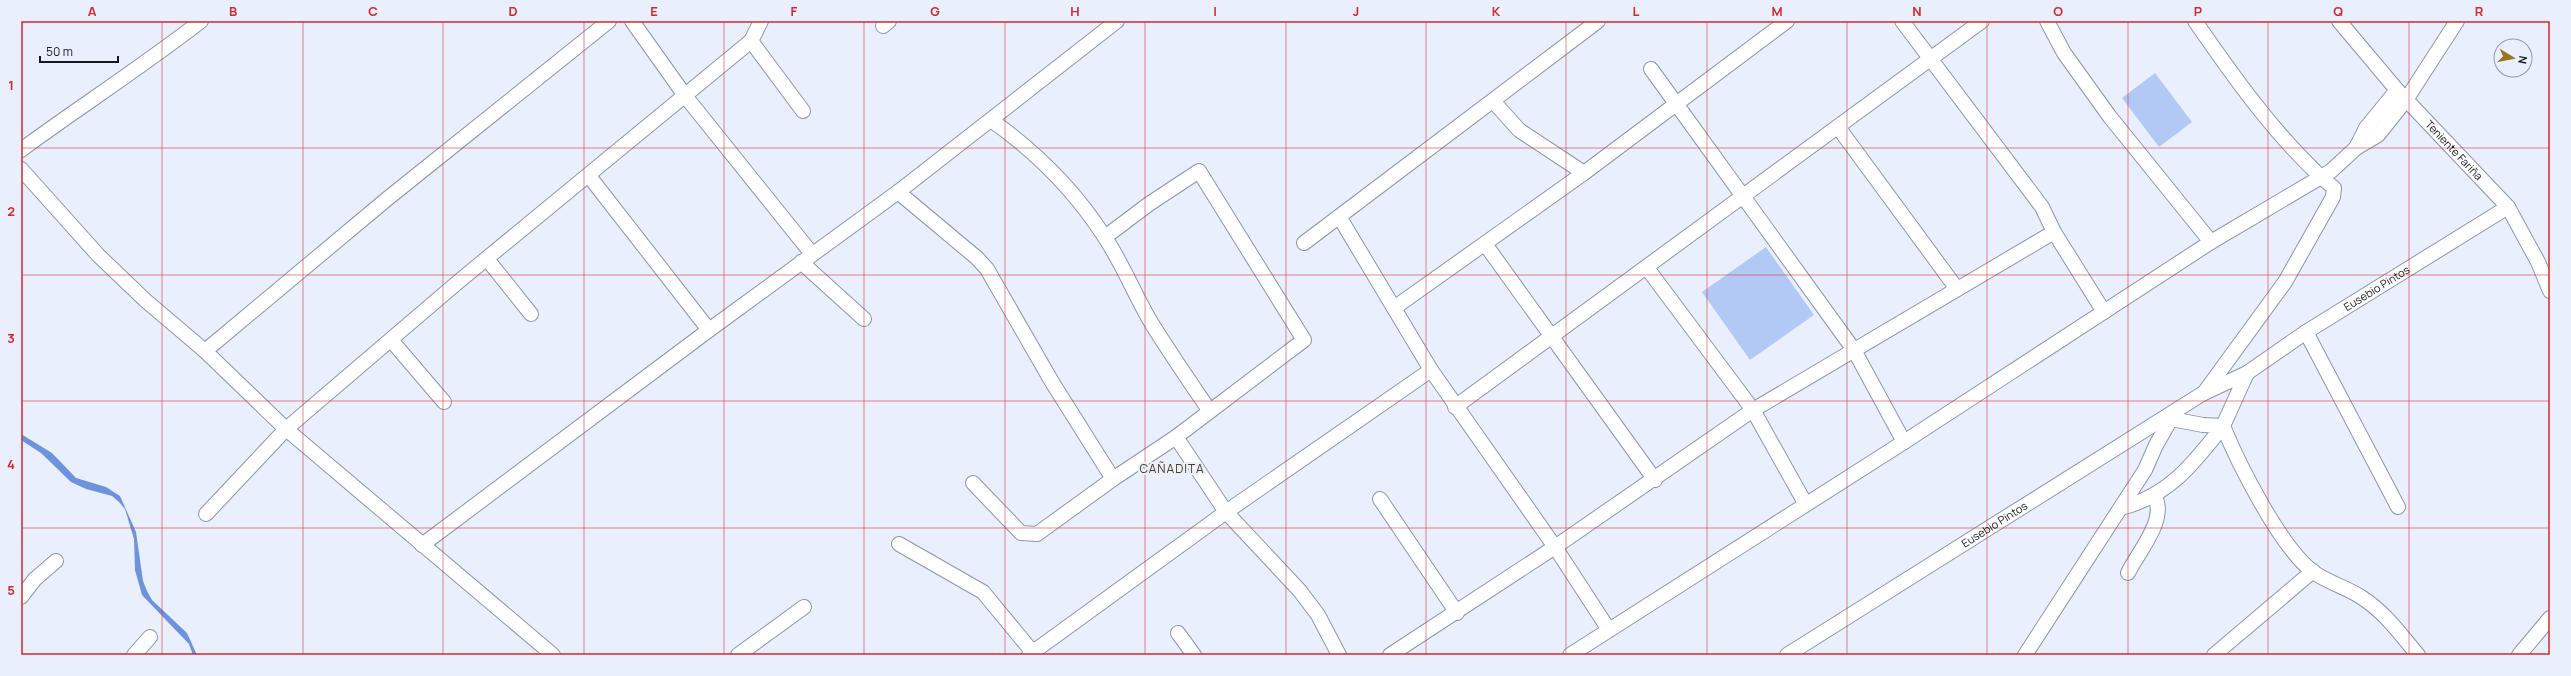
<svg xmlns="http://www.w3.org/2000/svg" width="2571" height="676" viewBox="0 0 2571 676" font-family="Manrope,sans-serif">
<rect width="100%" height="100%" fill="#e9effc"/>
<g fill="#b2c9f5">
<polygon points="2155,73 2192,122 2159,147 2122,98"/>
<polygon points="1766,247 1814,315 1750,360 1702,292"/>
</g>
<polygon fill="#6d92de" points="21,434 52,453 76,478 106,487 120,496 136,532 143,581 147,591 152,600 187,633 197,655 193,655 189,644 142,595 135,570 134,539 125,509 119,502 112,496 86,489 71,482 41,453 21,440"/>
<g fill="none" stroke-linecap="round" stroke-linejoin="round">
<defs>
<g id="minor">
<polyline points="632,21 686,97 812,254"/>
<polyline points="1902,21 2042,207 2054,232 2104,312"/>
<polyline points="2047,21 2064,53 2110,117 2211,242"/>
<path id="s1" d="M2339,21L2397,90L2508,207L2538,262L2550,291"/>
<polyline points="883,26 889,21"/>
<polyline points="751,41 803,111"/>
<polyline points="1651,69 1854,350 1904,442"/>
<polyline points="1493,101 1519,130 1584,173"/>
<path d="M991,120C1035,151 1075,191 1104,236C1123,264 1135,296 1152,324C1170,353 1190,382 1209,410"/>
<polyline points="1838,127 1957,289"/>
<polyline points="2356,148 2366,128 2397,90"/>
<path d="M21,150C81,106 143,66 201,21"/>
<polyline points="21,169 98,255 145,300 205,351 286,429 458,282 751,41 761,21"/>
<polyline points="589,176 709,330"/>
<polyline points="898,192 977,258 987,269 1052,382 1113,479"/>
<polyline points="1340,218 1431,370 1555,547 1609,630"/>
<polyline points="1304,243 1598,21"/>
<polyline points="1485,244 1655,480"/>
<polyline points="487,259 531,314"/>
<polyline points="801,262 864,319"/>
<polyline points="1647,268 1753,410 1805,503"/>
<polyline points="1394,308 1584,173 1787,21"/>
<polyline points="2306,332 2398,507"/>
<polyline points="391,340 444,402"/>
<polyline points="205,351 387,199 609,21"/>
<path id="s2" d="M2247,373L2306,332L2508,207"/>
<polyline points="2204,393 2285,282 2333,197 2334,188 2321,177 2331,171 2356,148 2378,135 2406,100 2457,21"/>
<polyline points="1455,407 1982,21"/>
<polyline points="1176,437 1226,512 1300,591 1318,615 1339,655"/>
<polyline points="973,483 1021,533 1037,534 1113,479 1176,437 1304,340 1199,171 1149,204 1105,237"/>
<polyline points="1380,499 1457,613"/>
<path d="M2121,508C2169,496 2194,463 2223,426L2203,425L2166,418"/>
<polyline points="206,514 286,429 553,655"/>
<polyline points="899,544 983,592 1035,655"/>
<polyline points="422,545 709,330 898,192 1117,21"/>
<path d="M2128,573C2138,552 2167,520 2155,497"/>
<polyline points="21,597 35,579 56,561"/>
<polyline points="1178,633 1194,655"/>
<polyline points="134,655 150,637"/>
<polyline points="738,655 804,607"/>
<polyline points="1029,655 1226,512 1431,370"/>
<polyline points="1390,655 1555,547 1753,410 2054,232"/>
<path d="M1570,655L1904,442L2211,242L2321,177C2272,131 2233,76 2195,21"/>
<path id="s3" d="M1787,655L2202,394L2247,373L2223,426C2239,465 2280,546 2312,571C2326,582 2346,587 2361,597C2386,613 2399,633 2418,655"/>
<polyline points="2025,655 2145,470 2156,445 2171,419"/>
<polyline points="2214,655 2313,571"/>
<polyline points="2519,655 2550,618"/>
</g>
</defs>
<use href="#minor" stroke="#8c96aa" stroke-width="16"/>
<use href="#minor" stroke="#fff" stroke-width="14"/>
</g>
<path fill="none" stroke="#d62828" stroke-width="1" stroke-opacity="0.55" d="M162,21V655M303,21V655M443,21V655M584,21V655M724,21V655M864,21V655M1005,21V655M1145,21V655M1286,21V655M1426,21V655M1566,21V655M1707,21V655M1847,21V655M1987,21V655M2128,21V655M2268,21V655M2409,21V655M21,148H2550M21,275H2550M21,401H2550M21,528H2550"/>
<g text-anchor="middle" stroke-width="4" stroke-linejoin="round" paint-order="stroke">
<g font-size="11" fill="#14181f" stroke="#e9effc">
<text dy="4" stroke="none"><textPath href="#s1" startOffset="173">Teniente Fariña</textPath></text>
<text dy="4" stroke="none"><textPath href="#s2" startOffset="155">Eusebio Pintos</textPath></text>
<text dy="4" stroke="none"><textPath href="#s3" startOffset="245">Eusebio Pintos</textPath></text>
</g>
<g font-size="12" letter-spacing="1" fill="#4d3b15" stroke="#e9effc">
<text x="1172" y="473">CAÑADITA</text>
</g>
</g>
<rect width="2571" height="676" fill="none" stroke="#e9effc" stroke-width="44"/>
<g transform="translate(2513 58) rotate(100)"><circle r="19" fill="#e9effc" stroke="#9499a4"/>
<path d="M0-3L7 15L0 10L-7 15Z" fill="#9a7521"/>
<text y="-6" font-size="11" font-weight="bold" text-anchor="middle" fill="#14181f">N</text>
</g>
<path d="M40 56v6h78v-6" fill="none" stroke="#14181f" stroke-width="2"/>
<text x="46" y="56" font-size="12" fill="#14181f" stroke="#e9effc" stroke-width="3" paint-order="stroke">50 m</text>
<rect x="22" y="22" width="2527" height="632" fill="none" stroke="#d62828" stroke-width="1.5"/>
<g font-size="13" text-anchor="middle" font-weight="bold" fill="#d62828">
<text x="92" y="16">A</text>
<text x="233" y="16">B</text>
<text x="373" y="16">C</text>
<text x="513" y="16">D</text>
<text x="654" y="16">E</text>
<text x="794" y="16">F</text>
<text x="935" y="16">G</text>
<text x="1075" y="16">H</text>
<text x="1215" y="16">I</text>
<text x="1356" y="16">J</text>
<text x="1496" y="16">K</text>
<text x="1636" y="16">L</text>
<text x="1777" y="16">M</text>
<text x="1917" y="16">N</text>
<text x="2058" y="16">O</text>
<text x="2198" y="16">P</text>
<text x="2338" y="16">Q</text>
<text x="2479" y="16">R</text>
<text x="11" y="90">1</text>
<text x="11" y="216">2</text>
<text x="11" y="343">3</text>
<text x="11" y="469">4</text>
<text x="11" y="595">5</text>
</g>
</svg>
